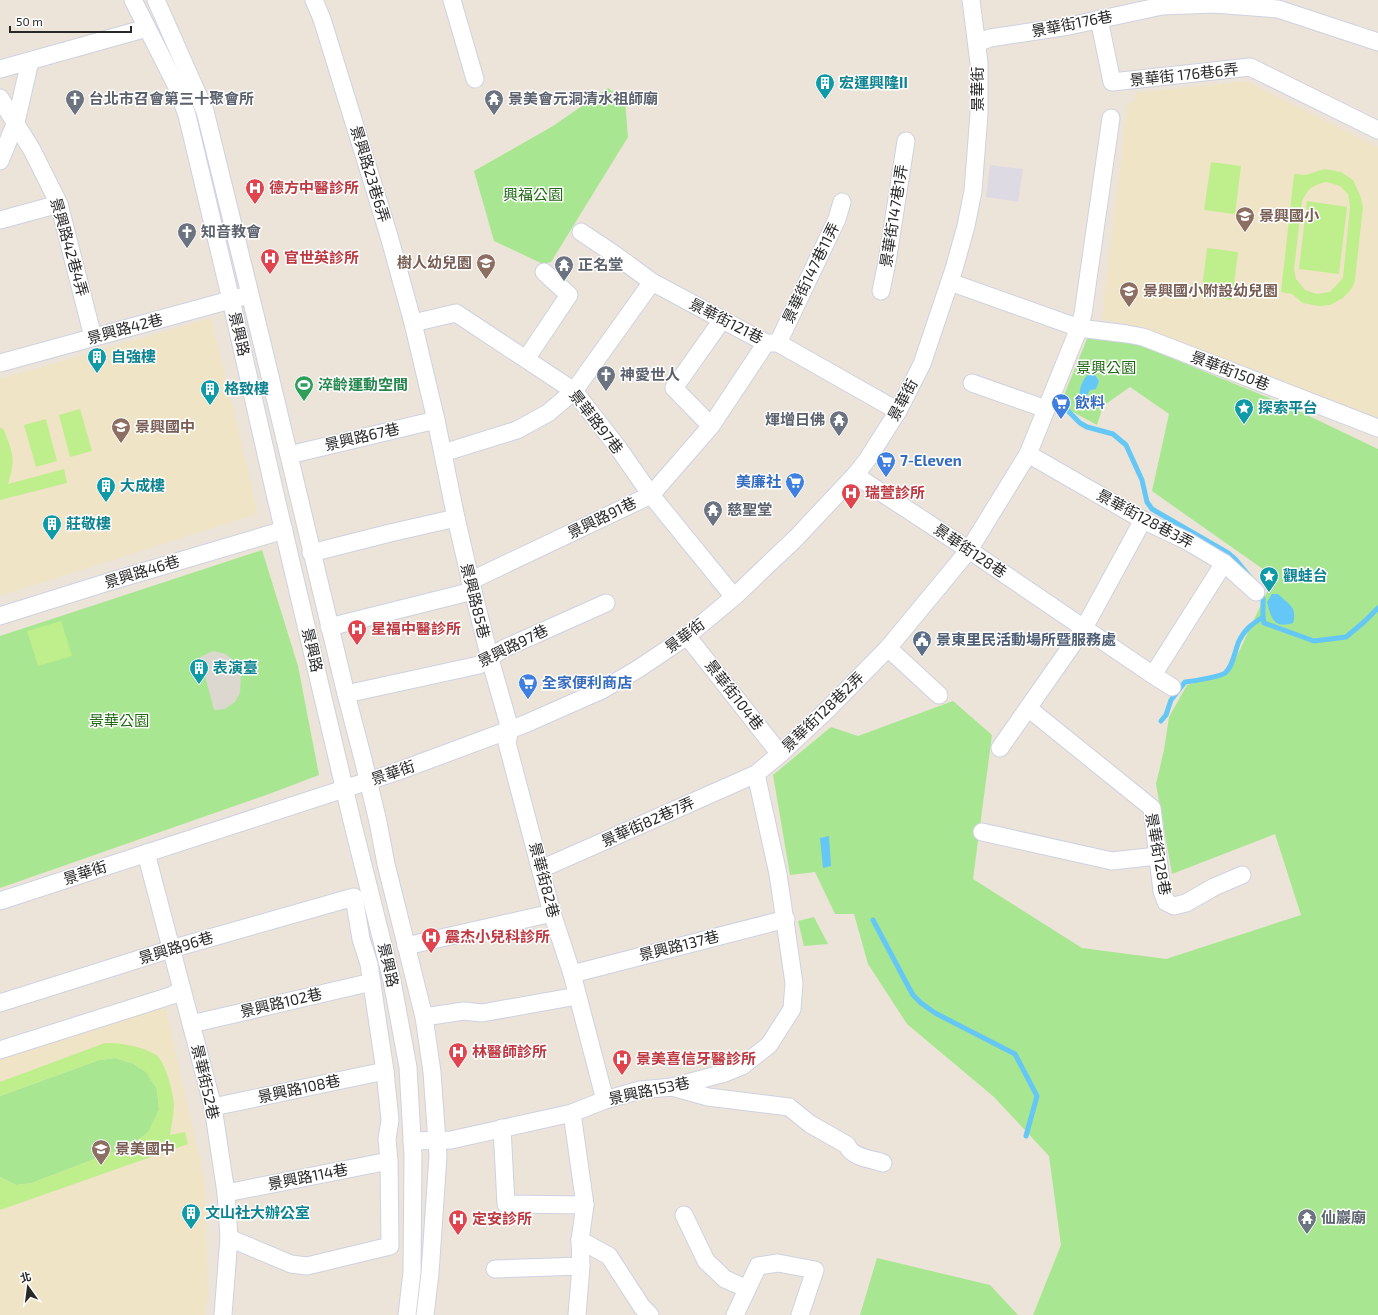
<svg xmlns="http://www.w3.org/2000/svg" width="1378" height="1315" viewBox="0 0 1378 1315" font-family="'Exo 2','Noto Sans TC',sans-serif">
<rect width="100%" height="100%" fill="#ece4d8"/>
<polygon fill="#dddae3" points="990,165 1023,169 1018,202 986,197"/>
<g fill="#efe4c6">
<polygon points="1246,81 1378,147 1378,421 1130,325 1102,319 1128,102 1134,102 1136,93"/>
<polygon points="211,318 257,509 254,515 0,596 0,379"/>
<polygon points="165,1007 205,1182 208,1291 206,1315 0,1315 0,1059"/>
</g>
<g fill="#a9e691">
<polygon points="608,88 625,100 628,137 551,262 543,264 494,241 474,171 553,126"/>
<polygon points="1089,334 1149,347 1149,349 1284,404 1378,449 1378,1315 1033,1315 1061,1245 1049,1156 994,1097 907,1024 868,964 854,914 835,914 815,872 790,875 773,775 831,727 858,736 953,701 992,735 973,879 1082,948 1166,959 1301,915 1275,834 1172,874 1156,784 1164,750 1169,717 1187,685 1229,673 1274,577 1152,491 1169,414 1130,387 1103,406 1097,425 1060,405"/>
<polygon points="262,550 298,666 319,775 269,794 0,888 0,636"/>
<polygon points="814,917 828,944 804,946 798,921"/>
<polygon points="115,1058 132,1063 146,1072 157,1089 159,1110 148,1133 131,1145 32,1183 16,1185 0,1177 0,1096 99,1060"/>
<polygon points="877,1258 990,1285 1018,1315 860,1315"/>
</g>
<g fill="#bfee8c" fill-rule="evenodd">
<polygon points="1211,162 1241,166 1235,214 1204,210"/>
<path d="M1324,169L1341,172L1353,180L1360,195L1363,207L1355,280L1352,288L1343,298L1330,305L1319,306L1303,303L1292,294L1281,292L1294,174L1306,175ZM1327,182L1340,186L1348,194L1350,207L1343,278L1330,292L1317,294L1305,290L1296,279L1294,269L1302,201C1309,188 1312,185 1327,182Z"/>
<polygon points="1307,201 1347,207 1339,274 1299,269"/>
<polygon points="1207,248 1238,252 1232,300 1201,296"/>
<polygon points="80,409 92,451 70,457 59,415"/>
<polygon points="46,419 57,461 36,467 24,425"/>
<path d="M0,427L4,430C13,454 16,459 8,484L64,469L67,483L0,500Z"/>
<polygon points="61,621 72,656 38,666 27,631"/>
<path d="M105,1043C123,1043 141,1046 156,1055C166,1062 173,1093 174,1104C174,1114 171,1126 170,1135L185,1132L188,1144L0,1210V1177L16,1185L32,1183L131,1145L148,1132L159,1110L157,1089L146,1072L132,1063L115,1058L99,1060L0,1096V1082Z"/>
</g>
<polygon fill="#dcd7cf" points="213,651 226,654 235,662 241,675 240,693 235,702 225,709 214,710 200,657"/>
<g fill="#64c7f5">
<path d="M1093,372L1099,381L1096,389L1090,390L1087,395L1088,401L1085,404L1080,401C1078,390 1083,375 1093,372Z"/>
<path d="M1272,594H1278C1288,604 1298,607 1293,623C1274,629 1271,618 1267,602Z"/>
<polygon points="829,836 831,866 823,868 820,838"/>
</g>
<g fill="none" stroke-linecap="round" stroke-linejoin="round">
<g stroke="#64c7f5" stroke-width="5">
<polyline points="1066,409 1080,423 1087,427 1113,434 1126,445 1142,480 1147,502 1152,509 1228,553 1236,560 1250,577"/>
<polyline points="1263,617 1264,623 1314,641 1346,637 1364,622 1378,608"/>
<path d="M1161,721L1166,715L1171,700L1185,682C1193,681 1219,677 1225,673C1233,667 1235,650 1239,641C1245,629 1252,624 1263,617V599L1260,591"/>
<polyline points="873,920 908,986 913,995 921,1003 935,1013 1015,1054 1037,1096 1026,1136"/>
</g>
<defs>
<g id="minor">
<polyline points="133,0 176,85 187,115 231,300 276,498 352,821 392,981 408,1067 413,1156 412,1272 407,1315"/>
<polyline points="156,0 205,111 263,347 346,694 363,759 378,822 386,864 424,1017 432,1072 438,1156 430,1273 425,1315"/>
<polyline points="314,0 322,19 389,236 413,323 436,420 456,518 473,591 490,659 510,729 507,743 552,913 572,974 605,1100"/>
<polyline points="452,0 475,79"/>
<polyline points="1099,19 1112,82 1250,67 1378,130"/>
<polyline points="977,43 990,38 1069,26 1162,6 1214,4 1278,9 1378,42"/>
<polyline points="0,69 147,28"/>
<polyline points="0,98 32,150 59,204 93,337"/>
<polyline points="0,161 16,122 30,61"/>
<polyline points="0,220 59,204"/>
<polyline points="581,232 614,254 652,282 766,343 778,343 898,411"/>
<polyline points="950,282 1079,328 1127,334 1143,337 1378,428"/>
<polyline points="881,291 887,262 906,141"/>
<polyline points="413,323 456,313 574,391 619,449 651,495 734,597"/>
<polyline points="778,343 837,219 842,202"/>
<polyline points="526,359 569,295 544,272"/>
<polyline points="0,363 241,297"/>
<polyline points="972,383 1046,409"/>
<polyline points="711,426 674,388 722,320"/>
<polyline points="443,453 517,430 548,413 574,391 652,282"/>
<polyline points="1028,454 1143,520 1187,541 1224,563 1256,592"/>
<polyline points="289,455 436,420"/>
<polyline points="856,474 864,481 969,550 1153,675 1224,563"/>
<polyline points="311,553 390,533 456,518"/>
<polyline points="470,581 651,495 711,426 766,343"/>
<polyline points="0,616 105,583 284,530"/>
<polyline points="329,627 473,591"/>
<polyline points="687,636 780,754"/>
<polyline points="888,648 939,695"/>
<polyline points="1153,675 1172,687"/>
<polyline points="346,694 479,665 503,649 606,603"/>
<polyline points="1028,708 1152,808 1162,891 1166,902 1174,906 1186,903 1214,887 1242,875"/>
<polyline points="1000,748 1084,628 1143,520"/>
<polyline points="982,832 1112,861 1157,856"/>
<polyline points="146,853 213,1107 226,1193 229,1238 223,1315"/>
<polyline points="541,869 756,774 780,754 827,710 888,648 969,550 1028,454 1079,328 1083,314 1111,118"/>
<polyline points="0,901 396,772 525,724 602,690 638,669 687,636 734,597 796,538 856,474 867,460 898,411 922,364 954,269 966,226 973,191 979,114 979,63 971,0"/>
<polyline points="406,946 552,913"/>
<polyline points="572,974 786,919"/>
<polyline points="0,1003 171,949 354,897 361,939 369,964 385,1071 390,1120 387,1139 389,1161 390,1246 307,1266 291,1264 229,1238"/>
<polyline points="424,1017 464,1011 482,1013 577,996"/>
<polyline points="191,1024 372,982"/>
<polyline points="0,1050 173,995 181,990"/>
<path d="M672,1087L708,1097L789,1107L810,1124L847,1145C852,1158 872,1159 883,1163"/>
<polyline points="213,1107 385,1071"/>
<polyline points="572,1113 585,1205 580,1240 581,1266 577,1315"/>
<polyline points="502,1128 506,1204 585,1205"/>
<polyline points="412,1141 451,1140 572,1113 605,1100 640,1090 672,1087 725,1073 742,1066 769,1045 792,1009 794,983 778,874 756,774"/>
<polyline points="226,1193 389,1161"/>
<polyline points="684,1215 706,1261 725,1279 747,1289"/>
<polyline points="580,1240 609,1256 642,1307 650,1315"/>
<polyline points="495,1269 581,1266"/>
<polyline points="735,1315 758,1266 778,1263 815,1270 800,1315"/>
</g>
</defs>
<use href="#minor" stroke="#ced1e2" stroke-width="19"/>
<use href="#minor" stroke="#fff" stroke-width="17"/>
</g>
<defs>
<symbol id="building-pin" viewBox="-11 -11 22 30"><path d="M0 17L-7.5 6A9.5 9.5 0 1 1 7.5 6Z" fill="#0f9aa8" stroke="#fff"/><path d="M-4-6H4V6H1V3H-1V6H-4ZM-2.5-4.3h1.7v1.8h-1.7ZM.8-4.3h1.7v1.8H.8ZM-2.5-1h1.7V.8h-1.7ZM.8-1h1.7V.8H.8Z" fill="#fff"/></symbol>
<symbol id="church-pin" viewBox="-11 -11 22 30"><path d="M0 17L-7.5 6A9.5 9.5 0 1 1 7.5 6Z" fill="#6b7280" stroke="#fff"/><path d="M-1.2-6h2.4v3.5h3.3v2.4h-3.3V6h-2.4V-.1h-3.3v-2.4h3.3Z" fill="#fff"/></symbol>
<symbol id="temple-pin" viewBox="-11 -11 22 30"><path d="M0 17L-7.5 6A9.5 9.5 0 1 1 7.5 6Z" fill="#6b7280" stroke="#fff"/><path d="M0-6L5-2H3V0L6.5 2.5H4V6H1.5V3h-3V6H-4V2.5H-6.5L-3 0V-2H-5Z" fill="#fff"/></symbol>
<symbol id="hospital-pin" viewBox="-11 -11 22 30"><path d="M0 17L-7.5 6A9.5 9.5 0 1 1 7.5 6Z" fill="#e0444e" stroke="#fff"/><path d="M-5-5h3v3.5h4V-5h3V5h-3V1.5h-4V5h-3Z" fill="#fff"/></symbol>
<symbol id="school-pin" viewBox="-11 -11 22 30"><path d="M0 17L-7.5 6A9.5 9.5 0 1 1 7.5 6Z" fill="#8d6e63" stroke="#fff"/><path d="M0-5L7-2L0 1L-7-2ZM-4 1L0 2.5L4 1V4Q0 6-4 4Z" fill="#fff"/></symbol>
<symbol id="stadium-pin" viewBox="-11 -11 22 30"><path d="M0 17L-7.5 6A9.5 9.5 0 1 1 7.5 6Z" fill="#2e9e5b" stroke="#fff"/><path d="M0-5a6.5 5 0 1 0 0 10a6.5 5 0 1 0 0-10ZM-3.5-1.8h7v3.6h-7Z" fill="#fff"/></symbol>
<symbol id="supermarket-pin" viewBox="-11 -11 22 30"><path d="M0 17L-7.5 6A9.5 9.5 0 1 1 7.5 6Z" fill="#3f7fe0" stroke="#fff"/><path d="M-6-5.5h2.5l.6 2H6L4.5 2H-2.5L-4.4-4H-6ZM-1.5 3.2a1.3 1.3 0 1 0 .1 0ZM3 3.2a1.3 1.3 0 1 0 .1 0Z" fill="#fff"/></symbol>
<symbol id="sight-pin" viewBox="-11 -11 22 30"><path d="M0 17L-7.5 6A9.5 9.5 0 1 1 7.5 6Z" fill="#0f9aa8" stroke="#fff"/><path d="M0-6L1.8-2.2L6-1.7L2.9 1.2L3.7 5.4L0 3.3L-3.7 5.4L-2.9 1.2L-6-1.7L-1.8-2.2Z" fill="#fff"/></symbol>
<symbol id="civic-pin" viewBox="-11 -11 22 30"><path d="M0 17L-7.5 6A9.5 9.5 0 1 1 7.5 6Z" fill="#5c6f8a" stroke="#fff"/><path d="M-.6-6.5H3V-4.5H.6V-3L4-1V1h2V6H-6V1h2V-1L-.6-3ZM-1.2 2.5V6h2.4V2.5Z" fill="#fff"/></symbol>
</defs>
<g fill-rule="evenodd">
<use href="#building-pin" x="814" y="72" width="22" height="30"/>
<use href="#church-pin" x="64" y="88" width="22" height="30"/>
<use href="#temple-pin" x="483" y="88" width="22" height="30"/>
<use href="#hospital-pin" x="244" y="177" width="22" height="30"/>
<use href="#school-pin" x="1234" y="205" width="22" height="30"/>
<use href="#church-pin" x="176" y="221" width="22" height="30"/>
<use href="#hospital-pin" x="259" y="247" width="22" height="30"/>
<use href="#school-pin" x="475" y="252" width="22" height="30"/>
<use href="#temple-pin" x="553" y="254" width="22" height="30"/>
<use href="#school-pin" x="1118" y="280" width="22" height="30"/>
<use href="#building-pin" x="86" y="346" width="22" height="30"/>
<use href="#church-pin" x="595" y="364" width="22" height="30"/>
<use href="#stadium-pin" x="293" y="374" width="22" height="30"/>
<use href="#building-pin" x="199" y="378" width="22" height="30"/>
<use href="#supermarket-pin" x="1050" y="392" width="22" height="30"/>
<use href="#sight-pin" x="1233" y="397" width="22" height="30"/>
<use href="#temple-pin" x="828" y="409" width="22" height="30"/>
<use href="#school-pin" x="110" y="416" width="22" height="30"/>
<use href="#supermarket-pin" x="875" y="450" width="22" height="30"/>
<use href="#supermarket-pin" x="784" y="471" width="22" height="30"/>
<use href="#building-pin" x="95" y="475" width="22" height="30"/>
<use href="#hospital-pin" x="840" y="482" width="22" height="30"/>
<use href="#temple-pin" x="702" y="499" width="22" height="30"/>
<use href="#building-pin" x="41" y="513" width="22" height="30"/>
<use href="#sight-pin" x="1258" y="565" width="22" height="30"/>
<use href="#hospital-pin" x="346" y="618" width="22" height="30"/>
<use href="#civic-pin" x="911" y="629" width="22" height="30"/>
<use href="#building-pin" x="188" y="657" width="22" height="30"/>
<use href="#supermarket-pin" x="517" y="672" width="22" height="30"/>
<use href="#hospital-pin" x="420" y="926" width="22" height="30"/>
<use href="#hospital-pin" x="447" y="1041" width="22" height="30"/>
<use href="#hospital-pin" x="611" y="1048" width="22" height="30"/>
<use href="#school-pin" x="90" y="1138" width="22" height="30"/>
<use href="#building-pin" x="180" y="1202" width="22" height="30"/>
<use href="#temple-pin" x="1296" y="1207" width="22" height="30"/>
<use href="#hospital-pin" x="447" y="1208" width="22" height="30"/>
</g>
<g text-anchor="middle" stroke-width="3" stroke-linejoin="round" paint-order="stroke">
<g font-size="15" fill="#282828" stroke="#fff">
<text transform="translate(1072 24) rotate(-11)" y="5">景華街176巷</text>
<text transform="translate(1184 75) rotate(-6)" y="5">景華街 176巷6弄</text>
<text transform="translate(978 89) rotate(-90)" y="5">景華街</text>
<text transform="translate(370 174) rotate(73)" y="5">景興路23巷6弄</text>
<text transform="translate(894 216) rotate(-81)" y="5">景華街147巷1弄</text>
<text transform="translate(69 247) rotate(74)" y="5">景興路42巷4弄</text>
<text transform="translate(811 273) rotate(-64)" y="5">景華街147巷11弄</text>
<text transform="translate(726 321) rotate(27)" y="5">景華街121巷</text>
<text transform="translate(125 329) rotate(-15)" y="5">景興路42巷</text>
<text transform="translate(239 334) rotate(77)" y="5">景興路</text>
<text transform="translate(1230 371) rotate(21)" y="5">景華街150巷</text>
<text transform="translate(903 400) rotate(-62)" y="5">景華街</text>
<text transform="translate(596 422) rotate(52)" y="5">景華路97巷</text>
<text transform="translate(362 437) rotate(-13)" y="5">景興路67巷</text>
<text transform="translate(602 518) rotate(-26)" y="5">景興路91巷</text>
<text transform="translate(1145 519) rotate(28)" y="5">景華街128巷3弄</text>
<text transform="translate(970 551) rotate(34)" y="5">景華街128巷</text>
<text transform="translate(142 572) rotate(-17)" y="5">景興路46巷</text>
<text transform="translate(475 601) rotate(76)" y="5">景興路85巷</text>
<text transform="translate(685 636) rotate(-37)" y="5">景華街</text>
<text transform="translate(513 646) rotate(-26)" y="5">景興路97巷</text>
<text transform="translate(312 650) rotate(77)" y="5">景興路</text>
<text transform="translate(734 695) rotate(52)" y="5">景華街104巷</text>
<text transform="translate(823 712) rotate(-44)" y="5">景華街128巷2弄</text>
<text transform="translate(393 773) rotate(-19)" y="5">景華街</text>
<text transform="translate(648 822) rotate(-24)" y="5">景華街82巷7弄</text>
<text transform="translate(1158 854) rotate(80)" y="5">景華街128巷</text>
<text transform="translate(85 873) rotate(-18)" y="5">景華街</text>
<text transform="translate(544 880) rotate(75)" y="5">景華街82巷</text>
<text transform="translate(679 946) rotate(-14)" y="5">景興路137巷</text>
<text transform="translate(176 948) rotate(-17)" y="5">景興路96巷</text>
<text transform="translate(388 965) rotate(77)" y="5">景興路</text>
<text transform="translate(281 1003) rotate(-13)" y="5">景興路102巷</text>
<text transform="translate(205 1082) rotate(77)" y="5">景華街52巷</text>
<text transform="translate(299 1089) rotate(-12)" y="5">景興路108巷</text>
<text transform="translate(649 1091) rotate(-12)" y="5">景興路153巷</text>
<text transform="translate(308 1177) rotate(-11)" y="5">景興路114巷</text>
</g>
<g font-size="15" font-weight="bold" fill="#0d838f" stroke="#fff" text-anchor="start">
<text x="839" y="88">宏運興隆II</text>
<text x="111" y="362">自強樓</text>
<text x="224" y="394">格致樓</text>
<text x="1258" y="413">探索平台</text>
<text x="120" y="491">大成樓</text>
<text x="66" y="529">莊敬樓</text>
<text x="1283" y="581">觀蛙台</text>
<text x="213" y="673">表演臺</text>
<text x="205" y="1218">文山社大辦公室</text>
</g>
<g font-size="15" font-weight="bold" fill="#5b616d" stroke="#fff" text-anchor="start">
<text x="89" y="104">台北市召會第三十聚會所</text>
<text x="508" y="104">景美會元洞清水祖師廟</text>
<text x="201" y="237">知音教會</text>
<text x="578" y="270">正名堂</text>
<text x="620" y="380">神愛世人</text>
<text x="825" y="425" text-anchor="end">煇增日佛</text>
<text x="727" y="515">慈聖堂</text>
<text x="1321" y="1223">仙巖廟</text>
</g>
<g font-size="15" font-weight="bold" fill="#be3a42" stroke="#fff" text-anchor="start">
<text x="269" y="193">德方中醫診所</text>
<text x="284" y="263">官世英診所</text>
<text x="865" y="498">瑞萱診所</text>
<text x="371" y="634">星福中醫診所</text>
<text x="445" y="942">震杰小兒科診所</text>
<text x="472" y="1057">林醫師診所</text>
<text x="636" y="1064">景美喜信牙醫診所</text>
<text x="472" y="1224">定安診所</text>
</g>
<g font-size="15" fill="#226815" stroke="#fff">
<text x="533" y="200">興福公園</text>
<text x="1106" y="373">景興公園</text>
<text x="119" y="726">景華公園</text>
</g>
<g font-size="15" font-weight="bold" fill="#785e54" stroke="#fff" text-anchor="start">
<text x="1259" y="221">景興國小</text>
<text x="472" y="268" text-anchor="end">樹人幼兒園</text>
<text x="1143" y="296">景興國小附設幼兒園</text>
<text x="135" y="432">景興國中</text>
<text x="115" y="1154">景美國中</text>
</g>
<g font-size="15" font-weight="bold" fill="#27864d" stroke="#fff" text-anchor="start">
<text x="318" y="390">淬齡運動空間</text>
</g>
<g font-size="15" font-weight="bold" fill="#366cbe" stroke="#fff" text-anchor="start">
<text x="1075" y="408">飲料</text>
<text x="900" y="466">7-Eleven</text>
<text x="781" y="487" text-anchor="end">美廉社</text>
<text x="542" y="688">全家便利商店</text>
</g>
<g font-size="15" font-weight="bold" fill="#4e5e75" stroke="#fff" text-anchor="start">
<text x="936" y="645">景東里民活動場所暨服務處</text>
</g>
</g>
<g transform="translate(28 1287) rotate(346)" stroke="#ffffff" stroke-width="3" paint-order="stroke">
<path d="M0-3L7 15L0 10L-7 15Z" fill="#282828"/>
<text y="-6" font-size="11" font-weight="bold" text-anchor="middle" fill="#282828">北</text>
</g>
<path d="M10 26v6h121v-6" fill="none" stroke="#282828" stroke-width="2"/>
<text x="16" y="26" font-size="12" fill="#282828" stroke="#ffffff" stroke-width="3" paint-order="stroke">50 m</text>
</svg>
